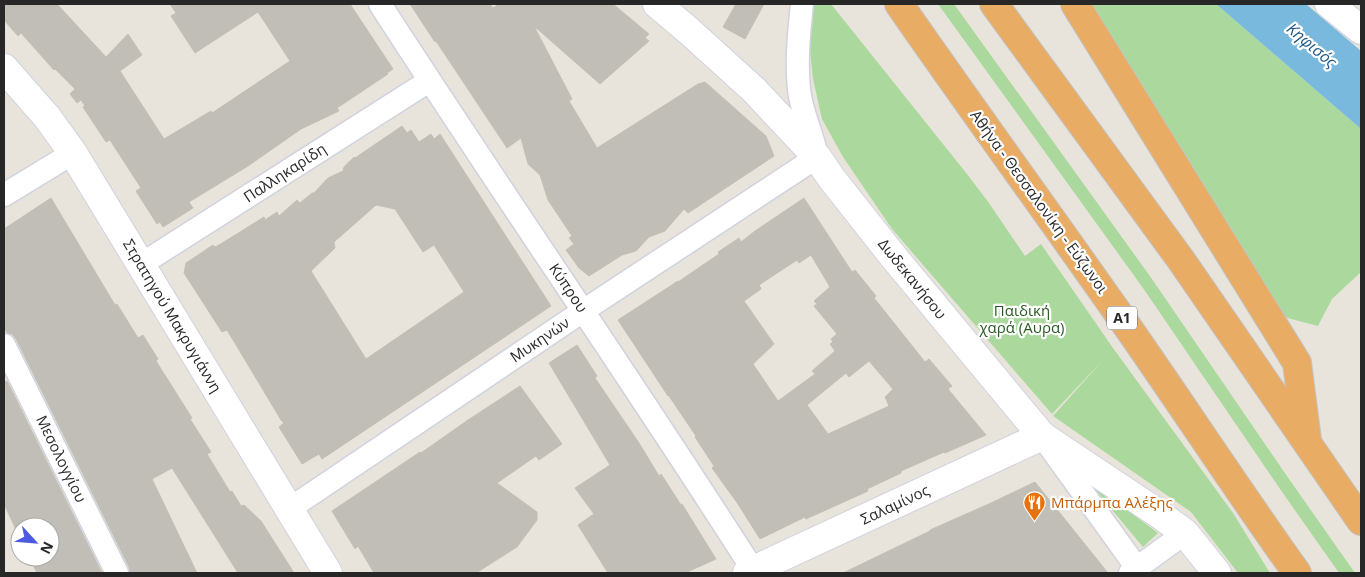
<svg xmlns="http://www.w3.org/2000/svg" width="1365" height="577" viewBox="0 0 1365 577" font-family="'Open Sans',sans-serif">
<rect width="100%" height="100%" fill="#e8e4db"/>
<g fill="#abd99d">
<polygon points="812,4 831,4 967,174 989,203 1025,256 1041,244 1113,348 1233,513 1270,573 1238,573 1191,512 1053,416 1103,360 1052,414 892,229 843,157 822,119 813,79 810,51"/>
<polygon points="938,4 954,4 1152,279 1289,479 1355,573 1339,573 1280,489 1143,288"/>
<polygon points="1092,4 1216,4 1361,129 1361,272 1332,299 1318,326 1284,317"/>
<polygon points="1088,481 1158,533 1143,547"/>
</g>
<polygon fill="#7ab9de" points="1216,4 1306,4 1361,51 1361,129"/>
<g fill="#c1bdb7" stroke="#c3c0b5" fill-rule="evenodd">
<polygon points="4,4 57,4 106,57 128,34 142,55 120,71 164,139 211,111 212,113 290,61 258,12 195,53 171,16 176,13 170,4 350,4 393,69 387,73 388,74 337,108 339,111 301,129 248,166 189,202 193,208 163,227 160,222 157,224 136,191 141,188 110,140 106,142 83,107 85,106 81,100 77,103 70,94 75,89 55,69 54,70 21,33 18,36 4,20"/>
<polygon points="410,4 490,4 493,8 499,4 613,4 649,34 645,38 649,41 600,84 534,26 572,99 569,101 597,148 698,84 705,82 766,136 774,156 688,213 684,209 665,231 649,237 636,251 622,255 589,276 579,268 566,250 574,244 569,238 572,236 548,200 540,175 528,164 521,138 507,148 436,41 435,42"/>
<polygon points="736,4 764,4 745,39 723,27"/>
<path d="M402,126L407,133L411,130L419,142L431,134L434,139L440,134L551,306L322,459L319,454L302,464L279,427L284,423L281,420L227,330L222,332L184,273L186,263L213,245L215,247L219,245L264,217L265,220L277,212L279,216L297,200L300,203L312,193H314L328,178L343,171L344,167L354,157L355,158ZM376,205L395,209L423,252L434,245L464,292L366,359L311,271L335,248L334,242Z"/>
<polygon points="51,198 115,305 117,304 138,338 143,335 158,359 156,361 192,418 190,419 211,452 207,454 230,492 232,491 241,506 244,505 261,521 294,573 238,573 172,468 152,479 197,573 130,573 129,567 16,339 12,334 7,333 4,326 4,229"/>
<path d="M804,198L852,272L855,270L876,296L874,298L925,362L929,359L952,386L948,389L986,435L945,453L944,452L901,471V473L867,489L868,491L806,519L805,517L760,539L738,504L712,468L714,466L695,437L696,436L669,396H668L618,320L678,281V282L719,254L718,252L739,238L741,242L755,231ZM811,255L830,287L814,301L817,304L814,306L837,334L831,339L833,342L830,344L835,351L812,371L815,374L778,401L753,364L774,344L744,301L761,289L759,285L797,260L799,263ZM869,361L893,389L885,397L889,406L828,434L807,405L846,373L849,377Z"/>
<polygon points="577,345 597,376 595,378 639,443 659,476 661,474 681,505 682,504 716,559 685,573 608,573 578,525 594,514 575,488 610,465 549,363"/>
<polygon points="7,381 102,573 37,573 29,557 50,557 50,527 20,527 20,538 4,504 4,383"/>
<polygon points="520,386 562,444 539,460 536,456 497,483 537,512 537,520 517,547 476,573 374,573 358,546 355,549 332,511 420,452 421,453 468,420"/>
<polygon points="1035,482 1108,573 843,573 930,531 930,530 991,503"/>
</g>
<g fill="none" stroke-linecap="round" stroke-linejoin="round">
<defs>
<g id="street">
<path d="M380,4C503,195 633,381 755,573"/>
<polyline points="4,195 73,153"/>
<polyline points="140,265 429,81"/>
<polyline points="4,345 117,573"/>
<polyline points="1047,443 1137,568"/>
<path d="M289,509L583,311L817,157C813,134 801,112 799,89C796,61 799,32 802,4"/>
<polyline points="1130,573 1185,533"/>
</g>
<g id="secondary">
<polyline points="657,4 689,31 754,90 817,157 832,179 892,255 1042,436 1159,514 1185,533 1217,573"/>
<polyline points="1329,4 1361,30"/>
<polyline points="4,68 47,117 73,153 328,573"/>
<polyline points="747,573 1042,436"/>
</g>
<g id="highway">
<path d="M899,4C969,105 1042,205 1113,306C1175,394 1234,485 1297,573"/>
<polyline points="994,4 1181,260 1361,521"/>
<polyline points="1075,4 1297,363 1307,440"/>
</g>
</defs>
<use href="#street" stroke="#d0d2df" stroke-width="25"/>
<use href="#secondary" stroke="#d0d2df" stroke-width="30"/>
<use href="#highway" stroke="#c3c3c3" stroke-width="30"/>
<use href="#street" stroke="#fff" stroke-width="22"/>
<use href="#secondary" stroke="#fff" stroke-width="28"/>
<use href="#highway" stroke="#e9ac65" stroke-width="28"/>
</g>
<defs>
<symbol id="restaurant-pin" viewBox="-11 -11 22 30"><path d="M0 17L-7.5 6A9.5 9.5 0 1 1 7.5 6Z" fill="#e8710a" stroke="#fff"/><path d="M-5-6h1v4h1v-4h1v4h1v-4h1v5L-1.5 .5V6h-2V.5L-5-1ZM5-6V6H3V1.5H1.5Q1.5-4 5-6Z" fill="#fff"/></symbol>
</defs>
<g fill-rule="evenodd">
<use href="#restaurant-pin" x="1022" y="490" width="25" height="34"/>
</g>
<g text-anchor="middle" stroke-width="4.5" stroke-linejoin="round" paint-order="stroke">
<rect fill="#fff" stroke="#686868" stroke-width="1" x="1107" y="306.5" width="30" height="23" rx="4"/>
<g font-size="14" font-weight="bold" fill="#272727">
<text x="1122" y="323">Α1</text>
</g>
<g font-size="15" fill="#272727" stroke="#fff">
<text transform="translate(285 173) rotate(-33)" y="5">Παλληκαρίδη</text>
<text transform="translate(1039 202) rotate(54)" y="5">Αθήνα - Θεσσαλονίκη - Εύζωνοι</text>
<text transform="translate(912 279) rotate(51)" y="5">Δωδεκανήσου</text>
<text transform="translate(568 288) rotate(56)" y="5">Κύπρου</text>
<text transform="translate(172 316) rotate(59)" y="5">Στρατηγού Μακρυγιάννη</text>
<text transform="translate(540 340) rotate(-34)" y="5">Μυκηνών</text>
<text transform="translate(61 459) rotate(64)" y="5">Μεσολογγίου</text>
<text transform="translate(895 505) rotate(-25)" y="5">Σαλαμίνος</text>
</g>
<g font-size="15" fill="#285a22" stroke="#fff">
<text x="1022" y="316">Παιδική<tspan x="1022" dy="17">χαρά (Αυρα)</tspan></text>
</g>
<g font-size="15" fill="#c56008" stroke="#fff" text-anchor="start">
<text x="1051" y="508">Μπάρμπα Αλέξης</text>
</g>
<g font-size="16" font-style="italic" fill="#1d5786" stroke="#fff">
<text transform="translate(1312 45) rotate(40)" y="6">Κηφισός</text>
</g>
</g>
<rect width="1365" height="577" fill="none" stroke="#272727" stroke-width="10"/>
<g transform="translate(35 542) rotate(116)"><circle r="24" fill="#ffffff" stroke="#a9a9a9"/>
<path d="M0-4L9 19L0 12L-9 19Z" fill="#4e5ae2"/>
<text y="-8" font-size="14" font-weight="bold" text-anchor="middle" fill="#272727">N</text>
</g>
</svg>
